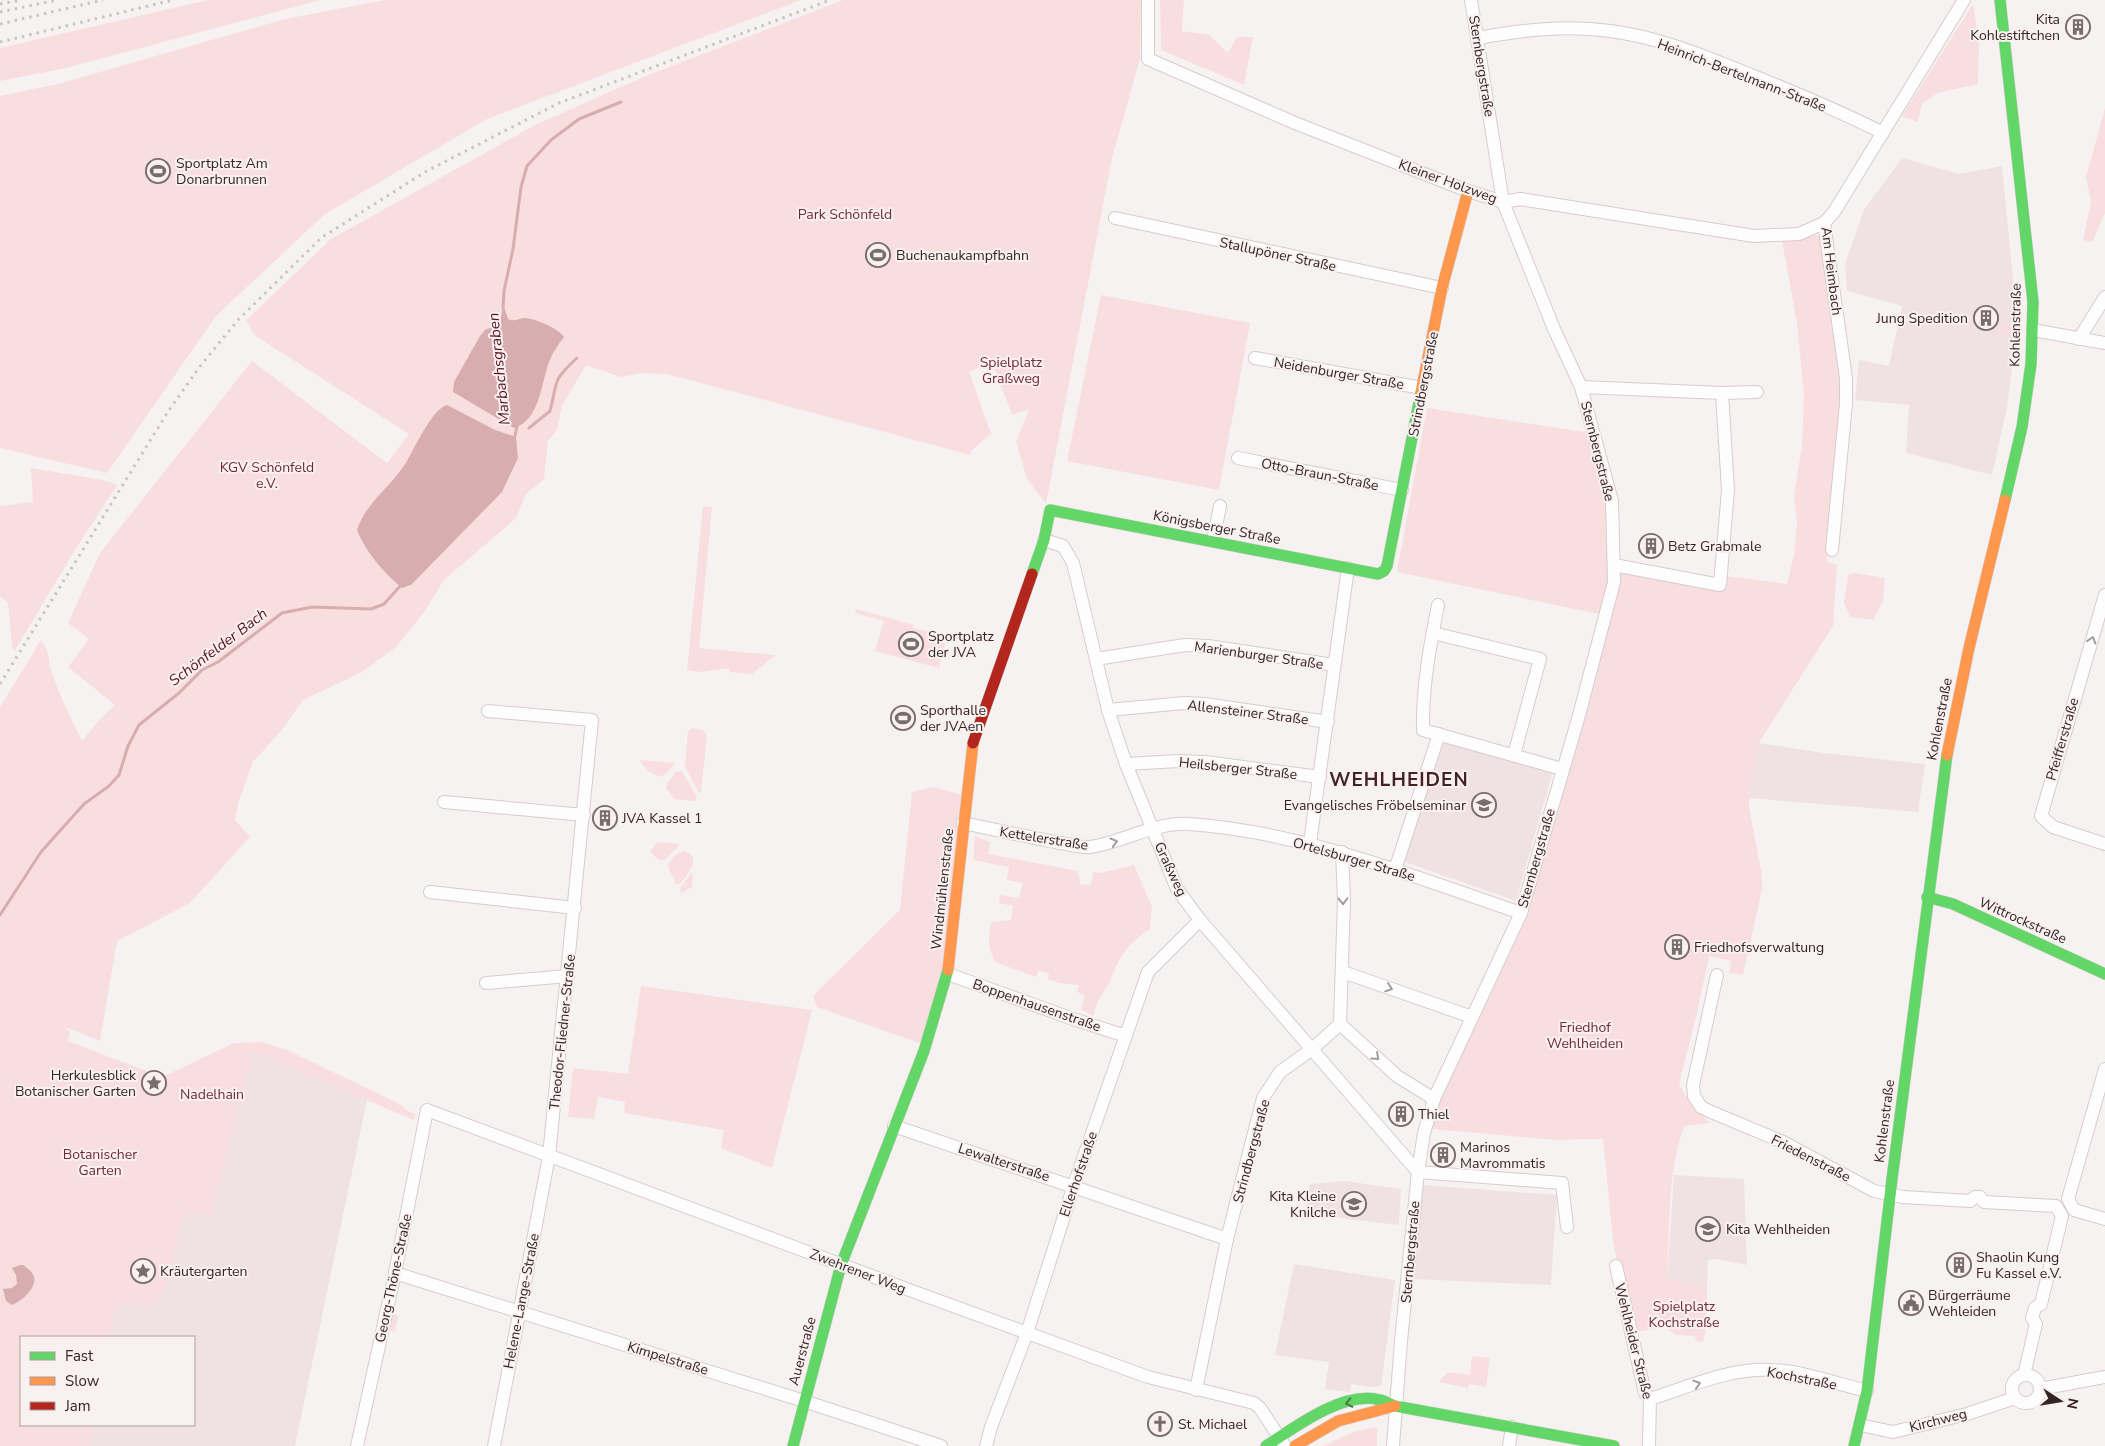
<svg xmlns="http://www.w3.org/2000/svg" width="2105" height="1446" viewBox="0 0 2105 1446" font-family="'Nunito Sans',sans-serif">
<rect width="100%" height="100%" fill="#f7f2f2"/>
<g fill="#f0e2e2">
<polygon points="1902,158 1959,174 2002,166 2014,289 2016,337 2007,407 1992,475 1906,453 1909,405 1855,400 1859,360 1889,366 1902,306 1847,291 1845,263 1864,210"/>
<polygon points="1444,740 1553,771 1516,901 1405,862"/>
<polygon points="1758,743 1824,753 1925,764 1918,812 1749,798 1750,781"/>
<polygon points="253,1051 367,1100 295,1446 90,1446 94,1425 194,1425 194,1337 108,1337 118,1301 168,1283 182,1220 184,1218 187,1220 190,1218 188,1215 192,1212 211,1217"/>
<polygon points="1674,1175 1744,1179 1747,1265 1717,1259 1708,1260 1707,1288 1667,1280"/>
<polygon points="1345,1181 1401,1189 1399,1225 1305,1214 1310,1184"/>
<polygon points="1423,1185 1557,1195 1551,1285 1413,1279"/>
<polygon points="1294,1264 1395,1280 1381,1386 1371,1387 1351,1384 1350,1392 1325,1389 1329,1362 1275,1355"/>
</g>
<g fill="#f9dedf">
<polygon points="208,0 320,0 66,68 0,81 0,48"/>
<polygon points="385,0 801,0 487,119 325,214 216,316 107,473 0,448 0,96 58,84 285,19"/>
<path d="M843,0H1141L1140,59L1112,158L1046,504L1027,479L1016,442L1029,409L1012,415L992,362L969,372L991,434L971,451V455L667,374L641,373L621,377L586,365L562,406L557,430L548,441L544,479L526,494L516,518L443,581L425,611L396,647L362,672L303,700L281,731L253,762L238,803L235,820L250,837L190,903L117,941L100,1041L62,1026L70,1031L68,1041L162,1077L234,1043L261,1042L287,1050L404,1106V1109L415,1114L414,1120L253,1052L211,1217L192,1212L188,1215L190,1218L187,1221L184,1218L182,1220L168,1283L152,1308L118,1302L108,1337H21V1425H94L90,1446H0V707L41,640C52,655 47,659 52,673C60,697 71,718 82,741L99,720L115,705L68,667L89,639L68,623L100,553L252,361L387,463L409,434L254,335L246,320L331,239L537,124L648,75Z"/>
<polygon points="1160,0 1184,0 1182,31 1209,35 1228,53 1237,37 1253,37 1244,85 1161,50"/>
<polygon points="1973,4 1979,43 1978,84 1938,93 1922,103 1918,122 1902,116"/>
<polygon points="2105,108 2105,213 2092,242 2083,240 2091,202 2086,177"/>
<path d="M1817,235L1823,239L1842,390L1827,562L1837,565L1833,626L1758,744L1750,781L1749,808L1762,875V889L1743,975L1729,973L1731,961L1709,956L1697,1013L1679,1084L1691,1105L1710,1123L1684,1126C1667,1174 1670,1229 1667,1279L1707,1288L1706,1327L1703,1342L1696,1341L1695,1336L1676,1335L1665,1327L1636,1332L1628,1316L1613,1241L1603,1139L1556,1140L1431,1129L1438,1103L1527,917L1619,571L1722,590L1726,576L1787,584L1794,555L1797,523L1794,496L1802,445L1804,395L1797,323L1782,241Z"/>
<polygon points="1101,295 1250,323 1219,490 1067,461"/>
<polygon points="1973,321 2002,329 2004,323 2016,327 2016,337 1972,325"/>
<polygon points="1427,408 1591,433 1609,502 1609,581 1599,614 1397,572"/>
<polygon points="31,468 103,480 117,485 75,550 15,650 12,647 8,602 0,597 0,506 33,502"/>
<polygon points="703,506 712,507 699,648 776,655 752,674 729,672 729,668 700,672 687,670"/>
<polygon points="1854,573 1885,578 1883,602 1873,620 1850,617 1844,603 1848,575"/>
<polygon points="856,609 914,625 913,628 947,636 939,668 875,651 884,621 855,613"/>
<polygon points="692,728 703,730 707,736 701,792 699,793 685,767 688,731"/>
<path d="M640,760L674,763L675,764L662,777C654,775 642,768 640,760Z"/>
<polygon points="682,771 697,797 695,801 674,799 666,788 667,783 676,772"/>
<polygon points="933,787 962,795 944,974 922,1044 817,1007 813,996 900,910 912,792"/>
<path d="M975,836L990,842L988,854L1078,871L1080,884L1091,885L1093,872L1100,873L1134,865L1152,907L1150,929C1127,944 1120,956 1110,981C1107,988 1101,994 1098,1001C1096,1006 1094,1012 1093,1016L1081,1009L1085,995L1077,992L1079,985L1059,983L1048,979L1049,974L1039,970L1036,977L995,962C988,948 988,938 991,922L1011,920L1013,906L999,903L1000,895L1019,898L1023,883L1007,880L1009,867L973,860Z"/>
<polygon points="657,842 680,844 665,860 659,860 650,852"/>
<path d="M684,851C704,857 687,875 680,884H676L668,867C670,859 676,853 684,851Z"/>
<polygon points="1351,860 1502,913 1351,862"/>
<polygon points="693,871 692,887 681,893 680,888"/>
<polygon points="641,986 812,1010 772,1168 721,1148 724,1130 624,1113 625,1102 598,1097 594,1119 568,1117 573,1068 628,1074"/>
<polygon points="391,1314 398,1316 395,1332 388,1330"/>
<polygon points="1472,1356 1490,1358 1486,1387 1469,1384 1468,1388 1439,1382 1448,1372 1470,1375"/>
<polygon points="1374,1427 1377,1429 1377,1446 1323,1446 1351,1433"/>
</g>
<g fill="#d8adb0">
<path d="M503,304L508,319C514,322 517,319 524,318C534,318 558,328 564,337C558,345 551,355 548,365C541,385 539,421 514,428L453,392L454,382L480,336L485,330L500,324Z"/>
<path d="M447,405L495,430L516,437L518,458L502,492L411,585L402,588C385,574 365,551 357,530C366,502 393,485 407,461C415,447 433,408 447,405Z"/>
<path d="M20,1265H23C27,1268 33,1272 34,1277C37,1288 21,1302 12,1305L6,1301L3,1289L12,1288L17,1284L16,1275L12,1268Z"/>
</g>
<g fill="none" stroke-linecap="round" stroke-linejoin="round">
<g stroke="#d8adb0" stroke-width="3">
<polyline points="503,308 504,291 513,249 521,187 527,166 551,140 579,119 621,102"/>
<path d="M529,428L550,411C558,381 551,382 577,358"/>
<polyline points="514,439 518,423"/>
<polyline points="0,915 41,852 84,804 109,786 119,775 128,746 139,725 179,693 202,670 218,662 282,613 312,607 371,609 384,604 402,584"/>
</g>
<defs>
<g id="street">
<polyline points="1148,0 1148,59 1295,123 1468,191 1503,202 1520,199 1754,236 1799,234 1824,223 1834,212 1964,0"/>
<path d="M1478,38C1522,30 1566,25 1610,31C1659,37 1706,57 1751,75C1796,93 1840,111 1883,133"/>
<polyline points="1115,218 1442,288"/>
<polyline points="1824,223 1846,378 1846,404 1832,550"/>
<polyline points="2033,330 2105,343"/>
<polyline points="2079,339 2105,297"/>
<polyline points="1255,358 1422,388"/>
<polyline points="1581,387 1722,393 1757,392"/>
<polyline points="1238,458 1402,490"/>
<polyline points="1044,540 1063,546 1073,563 1108,710 1126,764 1177,889 1200,920 1418,1172"/>
<polyline points="1213,541 1220,506"/>
<polyline points="1614,565 1720,585 1728,490 1722,393"/>
<polyline points="2105,595 2041,816 2053,827 2105,844"/>
<path d="M1438,605C1430,645 1422,689 1423,730L1562,769"/>
<polyline points="1433,633 1540,659 1514,755"/>
<polyline points="1096,659 1185,645 1208,646 1334,665"/>
<polyline points="1108,710 1184,703 1205,704 1328,722"/>
<polyline points="488,711 592,720 549,1156 494,1446"/>
<polyline points="1126,764 1178,761 1205,762 1320,777"/>
<polyline points="444,802 584,815"/>
<path d="M963,823C996,830 1028,837 1060,843C1069,844 1081,848 1090,847C1124,842 1154,822 1189,824C1304,832 1412,876 1521,913"/>
<polyline points="1310,843 1348,568"/>
<polyline points="1395,870 1439,734"/>
<polyline points="430,892 575,908"/>
<polyline points="1343,972 1472,1017"/>
<polyline points="948,974 1073,1019 1126,1036"/>
<polyline points="1717,975 1693,1085 1694,1096 1701,1107 1709,1111 1783,1142 1874,1191 1903,1197 1970,1201 1975,1197 1980,1197 1984,1202 2056,1206 2062,1216 2041,1304 2035,1308 2032,1318 2036,1324 2024,1375"/>
<polyline points="486,983 568,976"/>
<polyline points="1340,1024 1397,1076 1434,1099"/>
<polyline points="2105,1069 2068,1199 2074,1210 2105,1219"/>
<polyline points="894,1126 1227,1239"/>
<polyline points="1418,1172 1562,1183 1567,1227"/>
<polyline points="1616,1266 1645,1393 1650,1399 1649,1446"/>
<polyline points="395,1273 804,1401 941,1446"/>
<circle cx="2026" cy="1389" r="14"/>
<polyline points="2040,1389 2105,1377"/>
<polyline points="1196,1390 1227,1239 1263,1098 1280,1072 1311,1050 1340,1024 1344,900 1342,852"/>
<path d="M1650,1399C1688,1387 1729,1368 1770,1370C1799,1370 1838,1384 1867,1391"/>
<polyline points="1860,1425 1893,1432 1967,1414 2015,1398"/>
<polyline points="357,1446 395,1273 427,1110 912,1291 1148,1377 1254,1403 1260,1408 1285,1446"/>
<polyline points="986,1446 991,1427 1027,1333 1074,1185 1148,972 1200,920"/>
<polyline points="1393,1446 1401,1341 1418,1172 1424,1133 1434,1099 1521,913 1578,719 1614,582 1612,501 1581,387 1554,329 1503,202 1471,0"/>
<polyline points="1509,1446 1512,1427"/>
</g>
<g id="fast">
<polyline points="2000,0 2033,302 2031,364 2022,427 2005,500"/>
<polyline points="1032,574 1044,540 1050,510 1378,574 1384,571 1387,566 1421,392"/>
<polyline points="1927,897 1953,904 2105,974"/>
<polyline points="793,1446 841,1265 924,1051 948,970"/>
<path d="M1266,1446C1295,1427 1344,1390 1380,1400C1385,1401 1390,1404 1395,1406L1614,1446"/>
<polyline points="1854,1446 1867,1391 1892,1179 1947,755"/>
</g>
<g id="slow">
<polyline points="1421,392 1442,288 1468,191"/>
<polyline points="1947,755 1969,648 2005,500"/>
<polyline points="948,970 973,743"/>
<polyline points="1295,1446 1338,1421 1395,1406"/>
</g>
<polyline id="jam" points="973,743 1032,574"/>
</defs>
<use href="#street" stroke="#d6cccc" stroke-width="14"/>
<use href="#fast" stroke="#d6cccc" stroke-width="12"/>
<use href="#slow" stroke="#d6cccc" stroke-width="12"/>
<use href="#jam" stroke="#d6cccc" stroke-width="12"/>
<use href="#street" stroke="#fefdfd" stroke-width="12"/>
<use href="#fast" stroke="#63d668" stroke-width="11"/>
<use href="#slow" stroke="#ff974d" stroke-width="11"/>
<use href="#jam" stroke="#b3261e" stroke-width="11"/>
<g stroke="#c7c5c5" stroke-width="3" stroke-dasharray="2.5 5" stroke-linecap="butt">
<polyline points="0,4 21,0"/>
<polyline points="0,12 57,0"/>
<polyline points="0,24 103,0"/>
<polyline points="0,42 173,0"/>
<polyline points="0,684 169,410 201,365 238,320 321,238 425,172 559,103 830,0"/>
</g>
</g>
<defs><path id="oneway-chevron" d="M-2-3.5L2.5 0L-2 3.5" fill="none" stroke-width="1.6" stroke-linecap="round" stroke-linejoin="round" transform="scale(1.25)"/></defs>
<g stroke="#a39b9c">
<use href="#oneway-chevron" transform="translate(2092 640) rotate(-73)"/>
<use href="#oneway-chevron" transform="translate(1114 842) rotate(-16)"/>
<use href="#oneway-chevron" transform="translate(1343 901) rotate(89)"/>
<use href="#oneway-chevron" transform="translate(1389 988) rotate(19)"/>
<use href="#oneway-chevron" transform="translate(1376 1057) rotate(42)"/>
<use href="#oneway-chevron" transform="translate(1697 1384) rotate(-18)"/>
</g>
<use stroke="#4c7d46" href="#oneway-chevron" transform="translate(1349 1403) rotate(168)"/>
<defs>
<symbol id="building-ring" viewBox="-11 -11 22 22"><circle r="9.5" fill="#f9f0f0" stroke="#786c6d" stroke-width="1.5"/><path d="M-4-6H4V6H1V3H-1V6H-4ZM-2.5-4.3h1.7v1.8h-1.7ZM.8-4.3h1.7v1.8H.8ZM-2.5-1h1.7V.8h-1.7ZM.8-1h1.7V.8H.8Z" fill="#786c6d"/></symbol>
<symbol id="stadium-ring" viewBox="-11 -11 22 22"><circle r="9.5" fill="#f9f0f0" stroke="#786c6d" stroke-width="1.5"/><path d="M0-5a6.5 5 0 1 0 0 10a6.5 5 0 1 0 0-10ZM-3.5-1.8h7v3.6h-7Z" fill="#786c6d"/></symbol>
<symbol id="school-ring" viewBox="-11 -11 22 22"><circle r="9.5" fill="#f9f0f0" stroke="#786c6d" stroke-width="1.5"/><path d="M0-5L7-2L0 1L-7-2ZM-4 1L0 2.5L4 1V4Q0 6-4 4Z" fill="#786c6d"/></symbol>
<symbol id="sight-ring" viewBox="-11 -11 22 22"><circle r="9.5" fill="#f9f0f0" stroke="#786c6d" stroke-width="1.5"/><path d="M0-6L1.8-2.2L6-1.7L2.9 1.2L3.7 5.4L0 3.3L-3.7 5.4L-2.9 1.2L-6-1.7L-1.8-2.2Z" fill="#786c6d"/></symbol>
<symbol id="civic-ring" viewBox="-11 -11 22 22"><circle r="9.5" fill="#f9f0f0" stroke="#786c6d" stroke-width="1.5"/><path d="M-.6-6.5H3V-4.5H.6V-3L4-1V1h2V6H-6V1h2V-1L-.6-3ZM-1.2 2.5V6h2.4V2.5Z" fill="#786c6d"/></symbol>
<symbol id="church-ring" viewBox="-11 -11 22 22"><circle r="9.5" fill="#f9f0f0" stroke="#786c6d" stroke-width="1.5"/><path d="M-1.2-6h2.4v3.5h3.3v2.4h-3.3V6h-2.4V-.1h-3.3v-2.4h3.3Z" fill="#786c6d"/></symbol>
</defs>
<g fill-rule="evenodd">
<use href="#building-ring" x="2064" y="13" width="28" height="28"/>
<use href="#stadium-ring" x="144" y="157" width="28" height="28"/>
<use href="#stadium-ring" x="864" y="241" width="28" height="28"/>
<use href="#building-ring" x="1972" y="304" width="28" height="28"/>
<use href="#building-ring" x="1637" y="532" width="28" height="28"/>
<use href="#stadium-ring" x="897" y="630" width="28" height="28"/>
<use href="#stadium-ring" x="889" y="704" width="28" height="28"/>
<use href="#school-ring" x="1470" y="791" width="28" height="28"/>
<use href="#building-ring" x="591" y="804" width="28" height="28"/>
<use href="#building-ring" x="1663" y="933" width="28" height="28"/>
<use href="#sight-ring" x="140" y="1069" width="28" height="28"/>
<use href="#building-ring" x="1387" y="1100" width="28" height="28"/>
<use href="#building-ring" x="1429" y="1141" width="28" height="28"/>
<use href="#school-ring" x="1340" y="1190" width="28" height="28"/>
<use href="#school-ring" x="1694" y="1215" width="28" height="28"/>
<use href="#building-ring" x="1945" y="1251" width="28" height="28"/>
<use href="#sight-ring" x="129" y="1257" width="28" height="28"/>
<use href="#civic-ring" x="1897" y="1289" width="28" height="28"/>
<use href="#church-ring" x="1146" y="1410" width="28" height="28"/>
</g>
<g text-anchor="middle" stroke-width="4" stroke-linejoin="round" paint-order="stroke">
<g font-size="14" fill="#342425" stroke="#f9f0f0" text-anchor="start">
<text x="2060" y="24" text-anchor="end">Kita<tspan x="2060" dy="16">Kohlestiftchen</tspan></text>
<text x="176" y="168">Sportplatz Am<tspan x="176" dy="16">Donarbrunnen</tspan></text>
<text x="896" y="260">Buchenaukampfbahn</text>
<text x="1968" y="323" text-anchor="end">Jung Spedition</text>
<text x="1668" y="551">Betz Grabmale</text>
<text x="928" y="641">Sportplatz<tspan x="928" dy="16">der JVA</tspan></text>
<text x="920" y="715">Sporthalle<tspan x="920" dy="16">der JVAen</tspan></text>
<text x="1466" y="810" text-anchor="end">Evangelisches Fröbelseminar</text>
<text x="622" y="823">JVA Kassel 1</text>
<text x="1694" y="952">Friedhofsverwaltung</text>
<text x="136" y="1080" text-anchor="end">Herkulesblick<tspan x="136" dy="16">Botanischer Garten</tspan></text>
<text x="1418" y="1119">Thiel</text>
<text x="1460" y="1152">Marinos<tspan x="1460" dy="16">Mavrommatis</tspan></text>
<text x="1336" y="1201" text-anchor="end">Kita Kleine<tspan x="1336" dy="16">Knilche</tspan></text>
<text x="1726" y="1234">Kita Wehlheiden</text>
<text x="1976" y="1262">Shaolin Kung<tspan x="1976" dy="16">Fu Kassel e.V.</tspan></text>
<text x="160" y="1276">Kräutergarten</text>
<text x="1928" y="1300">Bürgerräume<tspan x="1928" dy="16">Wehleiden</tspan></text>
<text x="1178" y="1429">St. Michael</text>
</g>
<g font-size="14" fill="#342425" stroke="#f9f0f0">
<text transform="translate(1482 66) rotate(81)" y="5">Sternbergstraße</text>
<text transform="translate(1742 75) rotate(21)" y="5">Heinrich-Bertelmann-Straße</text>
<text transform="translate(1448 181) rotate(20)" y="5">Kleiner Holzweg</text>
<text transform="translate(1278 254) rotate(12)" y="5">Stallupöner Straße</text>
<text transform="translate(1832 271) rotate(83)" y="5">Am Heimbach</text>
<text transform="translate(2015 325) rotate(-89)" y="5">Kohlenstraße</text>
<text transform="translate(1339 373) rotate(10)" y="5">Neidenburger Straße</text>
<text transform="translate(1423 384) rotate(-79)" y="5">Strindbergstraße</text>
<text transform="translate(1598 451) rotate(76)" y="5">Sternbergstraße</text>
<text transform="translate(1320 474) rotate(11)" y="5">Otto-Braun-Straße</text>
<text transform="translate(1217 527) rotate(11)" y="5">Königsberger Straße</text>
<text transform="translate(1259 655) rotate(8)" y="5">Marienburger Straße</text>
<text transform="translate(1248 712) rotate(7)" y="5">Allensteiner Straße</text>
<text transform="translate(1939 719) rotate(-79)" y="5">Kohlenstraße</text>
<text transform="translate(2062 739) rotate(-74)" y="5">Pfeifferstraße</text>
<text transform="translate(1238 768) rotate(6)" y="5">Heilsberger Straße</text>
<text transform="translate(1044 838) rotate(9)" y="5">Kettelerstraße</text>
<text transform="translate(1536 858) rotate(-74)" y="5">Sternbergstraße</text>
<text transform="translate(1354 859) rotate(16)" y="5">Ortelsburger Straße</text>
<text transform="translate(1171 869) rotate(65)" y="5">Graßweg</text>
<text transform="translate(942 889) rotate(-84)" y="5">Windmühlenstraße</text>
<text transform="translate(2023 920) rotate(24)" y="5">Wittrockstraße</text>
<text transform="translate(1037 1005) rotate(19)" y="5">Boppenhausenstraße</text>
<text transform="translate(562 1032) rotate(-84)" y="5">Theodor-Fliedner-Straße</text>
<text transform="translate(1884 1121) rotate(-83)" y="5">Kohlenstraße</text>
<text transform="translate(1251 1151) rotate(-75)" y="5">Strindbergstraße</text>
<text transform="translate(1811 1158) rotate(27)" y="5">Friedenstraße</text>
<text transform="translate(1004 1162) rotate(18)" y="5">Lewalterstraße</text>
<text transform="translate(1078 1174) rotate(-71)" y="5">Ellerhofstraße</text>
<text transform="translate(1410 1252) rotate(-85)" y="5">Sternbergstraße</text>
<text transform="translate(858 1271) rotate(21)" y="5">Zwehrener Weg</text>
<text transform="translate(393 1278) rotate(-78)" y="5">Georg-Thöne-Straße</text>
<text transform="translate(521 1301) rotate(-79)" y="5">Helene-Lange-Straße</text>
<text transform="translate(1634 1341) rotate(76)" y="5">Wehlheider Straße</text>
<text transform="translate(802 1351) rotate(-75)" y="5">Auerstraße</text>
<text transform="translate(668 1358) rotate(17)" y="5">Kimpelstraße</text>
<text transform="translate(1802 1378) rotate(11)" y="5">Kochstraße</text>
<text transform="translate(1938 1420) rotate(-14)" y="5">Kirchweg</text>
</g>
<g font-size="14" fill="#722a33" stroke="#f9f0f0">
<text x="845" y="219">Park Schönfeld</text>
<text x="1011" y="367">Spielplatz<tspan x="1011" dy="16">Graßweg</tspan></text>
<text x="267" y="472">KGV Schönfeld<tspan x="267" dy="16">e.V.</tspan></text>
<text x="1585" y="1032">Friedhof<tspan x="1585" dy="16">Wehlheiden</tspan></text>
<text x="212" y="1099">Nadelhain</text>
<text x="100" y="1159">Botanischer<tspan x="100" dy="16">Garten</tspan></text>
<text x="1684" y="1311">Spielplatz<tspan x="1684" dy="16">Kochstraße</tspan></text>
</g>
<g font-size="15" font-style="italic" fill="#57101d" stroke="#f9f0f0">
<text transform="translate(499 369) rotate(-96)" y="5">Marbachsgraben</text>
<text transform="translate(218 647) rotate(-37)" y="5">Schönfelder Bach</text>
</g>
<g font-size="19" font-weight="bold" letter-spacing="1" fill="#422224" stroke="#f9f0f0">
<text x="1399" y="786">WEHLHEIDEN</text>
</g>
</g>
<rect x="20" y="1336" width="175" height="90" fill="#f9f0f0" stroke="#aa9e9f"/>
<rect x="30" y="1352" width="25" height="8" fill="#63d668" stroke="#aa9e9f"/>
<text x="65" y="1361" font-size="15" fill="#342425">Fast</text>
<rect x="30" y="1377" width="25" height="8" fill="#ff974d" stroke="#aa9e9f"/>
<text x="65" y="1386" font-size="15" fill="#342425">Slow</text>
<rect x="30" y="1402" width="25" height="8" fill="#b3261e" stroke="#aa9e9f"/>
<text x="65" y="1411" font-size="15" fill="#342425">Jam</text>
<g transform="translate(2060 1401) rotate(102)" stroke="#f9f0f0" stroke-width="4" paint-order="stroke">
<path d="M0-4L9 19L0 12L-9 19Z" fill="#342425"/>
<text y="-8" font-size="14" font-weight="bold" text-anchor="middle" fill="#342425">N</text>
</g>
</svg>
